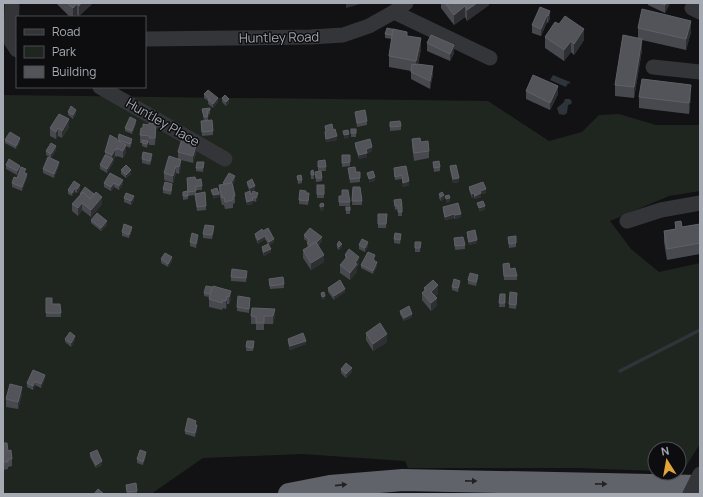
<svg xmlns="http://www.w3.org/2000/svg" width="703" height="497" viewBox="0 0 703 497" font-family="Manrope,sans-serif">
<rect width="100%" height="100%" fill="#121214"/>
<polygon fill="#1f261f" points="3,95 488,101 549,141 582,132 599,115 619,114 656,125 700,125 700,191 669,196 610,221 631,249 659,272 700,263 700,444 683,471 679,471 679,449 655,449 655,471 578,468 408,468 405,461 302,454 203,458 151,494 3,494"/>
<g fill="#2d353b">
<polygon points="553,75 570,82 570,84 568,83 566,87 550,80"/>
<polygon points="565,99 570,99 572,102 571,104 568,105 567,113 564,115 559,114 557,108 564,102"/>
</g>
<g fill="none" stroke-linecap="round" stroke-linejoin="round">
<polyline stroke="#2d353b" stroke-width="3.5" points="620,371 700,330"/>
<g stroke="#343538" stroke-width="15">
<polyline points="12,3 11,41 17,50"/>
<polyline points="692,8 700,12"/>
<polyline points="394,12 490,58"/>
<polyline points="145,39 311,37 343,35 369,26 394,12 406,3"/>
<polyline points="653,67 700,72"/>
<polyline points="100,87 225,159"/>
<polyline points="627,221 661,210 700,203"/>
</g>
<polyline stroke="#606369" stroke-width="22" points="289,494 330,486 403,480 700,486"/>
<polyline stroke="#343538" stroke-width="15" points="690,494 700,474"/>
</g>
<g fill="#48494f">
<polygon points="56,3 93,3 79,16 77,15 75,17 70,17"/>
<polygon points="441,3 489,3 489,5 467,21 465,17 454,25 441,8"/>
<polygon points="648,3 670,3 665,13 648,5"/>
<polygon points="550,11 550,18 548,23 547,22 541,36 532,33 532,25"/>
<polygon points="638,28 691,32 686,50 642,40 642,50 634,98 615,96 615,85 638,38"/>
<polygon points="385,34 407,36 421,49 418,64 433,74 430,89 411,79 411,71 389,67 389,56 392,39 385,38"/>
<polygon points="545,37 584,40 574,55 571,52 564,61 545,48"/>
<polygon points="427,43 454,53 450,61 427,51"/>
<polygon points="526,91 558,94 550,110 526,99"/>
<polygon points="204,94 218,102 213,108 208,104 208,101 204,98"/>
<polygon points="691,96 689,114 639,108 639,97"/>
<polygon points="222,98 229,103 226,106 222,102"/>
<polygon points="210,108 210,114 208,114 208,120 204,121 202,109"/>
<polygon points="68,112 76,114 73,119 68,115"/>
<polygon points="355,112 367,121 367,125 357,127"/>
<polygon points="201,121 213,131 213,135 202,136"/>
<polygon points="390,122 401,126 401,130 390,131"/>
<polygon points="136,124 132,134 125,131 125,128"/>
<polygon points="325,126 333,130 337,140 326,142 325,136 325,132 326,132"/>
<polygon points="69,127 62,138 58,136 56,139 50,136 50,128"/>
<rect x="351" y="129" width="5" height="8"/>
<polygon points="156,131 155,145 149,145 149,143 148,143 147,148 142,146 142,143 140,143 140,135"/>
<polygon points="412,139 421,142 429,151 429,158 414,161 412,146"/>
<polygon points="5,140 20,142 16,149 5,143"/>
<polygon points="118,140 132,142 130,148 126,146 126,152 123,158 117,156 117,157 115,156 113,163 107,173 100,169 100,165 105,155 105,152 117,141 118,141"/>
<polygon points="355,143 372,151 367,153 367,157 359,159 355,147"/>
<polygon points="198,146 193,163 181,160 181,167 179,174 176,173 173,183 164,180 164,173 178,159 178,152"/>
<polygon points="56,150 51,158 46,155 46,151"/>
<polygon points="342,155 350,155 350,166 342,167"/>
<polygon points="152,158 150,165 142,163 142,159"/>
<polygon points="325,160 326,171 318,171 318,161"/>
<polygon points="204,162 203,172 196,171 196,168"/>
<polygon points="433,162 440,167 440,171 434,172"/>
<polygon points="6,165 20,166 17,175 6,169"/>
<polygon points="59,165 54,178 43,173 43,169"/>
<polygon points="406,166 409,185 403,187 402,179 395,180 394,172 394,168"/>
<polygon points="450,166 459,182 453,183 450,170"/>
<polygon points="348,168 356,172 360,178 360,182 350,183"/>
<polygon points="121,170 131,174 126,178 121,174"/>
<polygon points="313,170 314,179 311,179 311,171"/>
<polygon points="315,172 322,178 322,181 316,182"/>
<polygon points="26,173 27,177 22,191 12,187 12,183 17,178"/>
<polygon points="110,173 123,184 119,190 114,187 111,191 104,187 104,183"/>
<polygon points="297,176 302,180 302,183 298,184"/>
<polygon points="187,178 196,180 202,186 202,190 196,190 196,193 206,206 206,210 197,211 195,195 188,196 188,199 183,200 183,192 187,191"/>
<polygon points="235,180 233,184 235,196 235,203 233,204 233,208 225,209 224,205 222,205 219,193 219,185 223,185 223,183"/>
<polygon points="74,181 80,189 77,193 75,192 72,196 68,194 68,190"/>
<polygon points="247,182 255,189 250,192 247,185"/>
<rect x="317" y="185" width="7" height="13"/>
<polygon points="353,187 362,201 362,205 352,205"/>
<polygon points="469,187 486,193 481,194 481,197 475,199 474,197 472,198 469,190"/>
<polygon points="172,188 171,195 163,193 163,189"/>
<polygon points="245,193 258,197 256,202 253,201 253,204 247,205 245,197"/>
<polygon points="306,193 309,197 308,205 299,204 299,200"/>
<polygon points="80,194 102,204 91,217 82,210 78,216 72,211 72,204 80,195"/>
<polygon points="439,194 444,199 441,201 439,198"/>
<polygon points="339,196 350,202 350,206 339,206"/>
<polygon points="124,198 134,200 131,205 124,202"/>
<polygon points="394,200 402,205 402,216 398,216 398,209 395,210"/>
<rect x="346" y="207" width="4" height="7"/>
<polygon points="443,207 461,217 455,219 454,218 445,220 443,211"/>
<polygon points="378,214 387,214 386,228 378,228"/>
<polygon points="91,220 107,225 101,231 91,223"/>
<polygon points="675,222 682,227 700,224 700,254 667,260 664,242 664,231 675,229"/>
<polygon points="132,230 129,238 122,236 122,232"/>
<polygon points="214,230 212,239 203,238 203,234"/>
<polygon points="263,231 274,242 269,246 271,252 264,256 262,251 262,247 268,244 265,239 258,244 255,237 255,234"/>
<polygon points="467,232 477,243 469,245 467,236"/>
<polygon points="304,235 322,241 318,246 324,262 311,270 303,258 303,250 308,247 307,246 308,242 304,239"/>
<polygon points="508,237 516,243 516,247 509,248"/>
<polygon points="401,238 400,244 394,243 394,239"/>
<polygon points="454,238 465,245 465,249 455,250"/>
<polygon points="198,239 196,248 190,246 190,242"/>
<polygon points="415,242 421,242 420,252 415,252"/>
<polygon points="337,245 342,247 339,250 337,248"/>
<polygon points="359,245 368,246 365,252 359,249"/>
<polygon points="345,255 359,264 357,267 357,272 350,280 340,273 340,265 345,259"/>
<polygon points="161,259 172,261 168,267 161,263"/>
<polygon points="375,259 374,261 377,266 373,274 361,268 361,265"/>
<polygon points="503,264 510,269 517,276 517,280 504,280"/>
<polygon points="247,275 246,282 231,281 231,277"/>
<polygon points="478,278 476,286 468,284 468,280"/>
<polygon points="269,279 284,284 284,288 270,289"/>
<polygon points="460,284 458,292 452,290 452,287"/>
<polygon points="328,288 345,292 334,300 328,292"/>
<polygon points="424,288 438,293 435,296 437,305 431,311 422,300 422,293 424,291"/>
<polygon points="231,291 231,299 229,304 227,304 226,309 223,308 222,310 209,307 209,297 204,296 204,293"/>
<polygon points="500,294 505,294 505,307 499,307"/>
<polygon points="517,297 516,309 509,308 509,304"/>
<polygon points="46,298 52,304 60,304 61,317 46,317"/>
<polygon points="250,301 249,313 237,311 237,307"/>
<polygon points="400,311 412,317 404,321 400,314"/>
<polygon points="251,316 275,316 273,324 264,324 264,330 256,330 256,324 251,324"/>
<polygon points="366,333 387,342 373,351 366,340"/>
<polygon points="65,339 75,340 71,347 65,342"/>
<polygon points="288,339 306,344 290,350 288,343"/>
<polygon points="247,341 254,345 253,351 246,351"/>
<polygon points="341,369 352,372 346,378 341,373"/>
<polygon points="45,379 41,388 35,385 33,390 27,387 27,383"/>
<polygon points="22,394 18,409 6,407 6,399"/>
<polygon points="196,425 197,429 195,437 185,434 185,431"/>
<polygon points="3,443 12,459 12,466 8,467 8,469 3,470"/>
<polygon points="90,453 102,465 96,468 90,457"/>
<polygon points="146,456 143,465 137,463 137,459"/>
<polygon points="126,485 137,491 137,494 127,494"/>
</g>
<g fill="#2e2f33">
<polygon points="81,3 93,3 79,16 79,6"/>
<polygon points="346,3 364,3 346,8"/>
<polygon points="477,3 489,3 489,5 467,21 467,10"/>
<polygon points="666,3 670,3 665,13 665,5"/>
<polygon points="77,4 77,15 75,17 73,17 73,8"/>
<polygon points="465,6 465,17 454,25 454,15"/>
<polygon points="550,11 550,18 548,23 548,16"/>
<polygon points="547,15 547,22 541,36 541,29"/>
<polygon points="691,21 691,32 686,50 686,39"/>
<polygon points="584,29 584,40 574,55 574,44"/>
<polygon points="421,38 421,49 416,72 416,61"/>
<polygon points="642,39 642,50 634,98 634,87"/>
<polygon points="571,41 571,52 564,61 564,50"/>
<polygon points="454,45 454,53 450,61 450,54"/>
<polygon points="433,66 433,74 430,89 430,81"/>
<polygon points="691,85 691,96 689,114 689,103"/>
<polygon points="558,86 558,94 550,110 550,103"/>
<polygon points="218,98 218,102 213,108 213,104"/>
<polygon points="229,99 229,103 226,106 226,102"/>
<polygon points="76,110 76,114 73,119 73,115"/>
<polygon points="69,119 69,127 62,138 62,131"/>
<polygon points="136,120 136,124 132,134 132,131"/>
<polygon points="58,128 58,136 56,139 56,132"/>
<polygon points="349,134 349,138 344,139 344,135"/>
<polygon points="337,136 337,140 326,142 326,139"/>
<polygon points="20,138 20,142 16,149 16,146"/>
<polygon points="198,139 198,146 193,163 193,156"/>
<polygon points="126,145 126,152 123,158 123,151"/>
<polygon points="56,146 56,150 51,158 51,154"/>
<polygon points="372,147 372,151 366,153 366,149"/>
<polygon points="115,149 115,156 113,163 107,173 107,169 112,160 112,155"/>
<polygon points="367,153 367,157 359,159 359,155"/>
<polygon points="181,160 181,167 179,174 179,167"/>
<polygon points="59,162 59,165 54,178 54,174"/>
<polygon points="20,166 20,169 17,175 17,171"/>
<polygon points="176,166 176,173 173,183 173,176"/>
<polygon points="131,170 131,174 126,178 126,175"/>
<polygon points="27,174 27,177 22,191 22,187"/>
<polygon points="235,176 235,180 229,190 229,187"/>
<polygon points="375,177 375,181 369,183 369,179"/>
<polygon points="459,178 459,182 453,183 453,179"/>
<polygon points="123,180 123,184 119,190 119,186"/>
<polygon points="409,181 409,185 403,187 403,183"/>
<polygon points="114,183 114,187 111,191 111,187"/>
<polygon points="80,185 80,189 77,193 77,189"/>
<polygon points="255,186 255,189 250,192 250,188"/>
<polygon points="75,188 75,192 72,196 72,193"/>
<polygon points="486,189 486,193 481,194 481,197 475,199 475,196 480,191"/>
<polygon points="258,193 258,197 256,202 256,198"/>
<polygon points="474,193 474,197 472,198 472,194"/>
<polygon points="219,194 219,197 213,199 213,195"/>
<polygon points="444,195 444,199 441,201 441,197"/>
<polygon points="134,196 134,200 131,205 131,201"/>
<polygon points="102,197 102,204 91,217 91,210"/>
<polygon points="450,198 450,202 446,203 446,199"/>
<polygon points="253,200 253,204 247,205 247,202"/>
<polygon points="82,203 82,210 78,216 78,208"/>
<polygon points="324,206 324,210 320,211 320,207"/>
<polygon points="485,206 485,210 479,212 479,208"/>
<polygon points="454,214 454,218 445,220 445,217"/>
<polygon points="461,214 461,217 455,219 455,215"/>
<polygon points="107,221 107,225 101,231 101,228"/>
<polygon points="132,227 132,230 129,238 129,235"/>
<polygon points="198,235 198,239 196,248 196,244"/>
<polygon points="265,236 265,239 258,244 258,240"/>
<polygon points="322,237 322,241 312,251 312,247"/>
<polygon points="274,239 274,242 269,246 269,242"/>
<polygon points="477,240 477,243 469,245 469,242"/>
<polygon points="368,242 368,246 365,252 365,248"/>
<polygon points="342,244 342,247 339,250 339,247"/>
<polygon points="271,249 271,252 264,256 264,252"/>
<polygon points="324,255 324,262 311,270 311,263"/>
<polygon points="172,257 172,261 168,267 168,264"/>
<polygon points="359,257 359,264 357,267 357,272 350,280 350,273 355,263"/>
<polygon points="377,262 377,266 373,274 373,271"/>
<polygon points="460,281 460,284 458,292 458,288"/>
<polygon points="438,285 438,293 431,299 431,292"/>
<polygon points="345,289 345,292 334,300 334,296"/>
<polygon points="231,291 231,299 229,304 229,297"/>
<polygon points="227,296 227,304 226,309 226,301"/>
<polygon points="325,296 325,299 322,300 322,297"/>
<polygon points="437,298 437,305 431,311 431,303"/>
<polygon points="275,309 275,316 273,324 273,316"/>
<polygon points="412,314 412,317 404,321 404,318"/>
<polygon points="387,334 387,342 373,351 373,344"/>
<polygon points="75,336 75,340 71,347 71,343"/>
<polygon points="306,341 306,344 290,350 290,346"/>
<polygon points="352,368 352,372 346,378 346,374"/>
<polygon points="45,375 45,379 41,388 41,384"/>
<polygon points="35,381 35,385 33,390 33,386"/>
<polygon points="22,387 22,394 18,409 18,402"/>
<polygon points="197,425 197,429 195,437 195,433"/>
<polygon points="146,452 146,456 143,465 143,462"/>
<polygon points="102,461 102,465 96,468 96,465"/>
</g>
<g fill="#525459" stroke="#5f6167">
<polygon points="67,3 81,3 79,6 77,4 73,8"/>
<polygon points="445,3 477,3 467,10 465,6 454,15"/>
<polygon points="660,3 666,3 665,5"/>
<polygon points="540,7 550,11 548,16 547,15 541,29 532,25"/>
<polygon points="642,9 691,21 686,39 638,28"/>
<polygon points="565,16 584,29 574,44 571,41 564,50 545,37 555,22 559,24"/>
<polygon points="387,28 396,30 393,29 392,35 385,34"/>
<polygon points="393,29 407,32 407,36 421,38 416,61 389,56"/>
<polygon points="431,35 454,45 450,54 427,43"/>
<polygon points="623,35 642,39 634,87 615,85"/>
<polygon points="412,64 417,65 417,64 433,66 430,81 411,72"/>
<polygon points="533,75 558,86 550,103 526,91"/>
<polygon points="642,79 691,85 689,103 639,97"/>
<polygon points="208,90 218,98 213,104 208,100 210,99 204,94"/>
<polygon points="225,95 229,99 226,102 222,98"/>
<polygon points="71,106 76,110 73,115 68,112"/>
<polygon points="210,108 210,110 207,111 208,116 204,117 202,109"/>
<polygon points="365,110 367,121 357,123 355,112"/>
<polygon points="59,114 69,119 62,131 58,128 56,132 50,128"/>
<polygon points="130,117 136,120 132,131 125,128"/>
<polygon points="212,120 213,131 202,132 201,121"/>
<polygon points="400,121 401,126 390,127 390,122"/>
<polygon points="149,123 156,124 155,138 149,138 150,136 140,135 141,128 143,128 143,124 149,125"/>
<polygon points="332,124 333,130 335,129 337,136 326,139 325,132 326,131 325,126"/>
<rect x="351" y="129" width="5" height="4"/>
<polygon points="348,130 349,134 344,135 343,131"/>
<polygon points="10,132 20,138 16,146 5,140"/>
<polygon points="119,134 132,139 130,144 118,140"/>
<polygon points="110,135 117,139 116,140 126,145 123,151 117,148 117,150 115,149 112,155 105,152"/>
<polygon points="183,135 198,139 193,156 178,152"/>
<polygon points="420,138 421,142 428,141 429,151 414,153 412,139"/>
<polygon points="370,139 372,147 366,149 367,153 359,155 355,143"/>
<polygon points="142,140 148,141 147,144 142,143"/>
<polygon points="51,143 56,146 51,154 46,151"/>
<polygon points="143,152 152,154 150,161 142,159"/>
<polygon points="105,155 113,159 107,169 100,165"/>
<polygon points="342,155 350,155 350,162 342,163"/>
<polygon points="169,156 181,160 179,167 176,166 173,176 164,173"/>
<polygon points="48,157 59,162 54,174 43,169"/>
<polygon points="9,159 20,166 17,171 6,165"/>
<polygon points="325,160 326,167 318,167 318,161"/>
<polygon points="439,161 440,167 434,168 433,162"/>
<polygon points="197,162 204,162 203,168 196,168"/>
<polygon points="126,165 131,170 126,175 121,170"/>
<polygon points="456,165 459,178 453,179 450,166"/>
<polygon points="406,166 409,181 403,183 402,175 395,177 394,168"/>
<polygon points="21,167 26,169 24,172 27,174 22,187 12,183 14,177 17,178"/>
<polygon points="355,167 356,172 360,172 360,178 350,179 348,168"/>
<polygon points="313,170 314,175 311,175 311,171"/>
<polygon points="321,171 322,178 316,178 315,172"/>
<polygon points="373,171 375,177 369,179 367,173"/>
<polygon points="110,173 123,180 119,186 114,183 111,187 104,183"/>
<polygon points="229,173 235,176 231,183 225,184 223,183"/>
<polygon points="301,175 302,180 298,180 297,176"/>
<polygon points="195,177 196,180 201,179 202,186 196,186 196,191 188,192 187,178"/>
<polygon points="252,179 255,186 250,188 247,182"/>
<polygon points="74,181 80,185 77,189 75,188 72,193 68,190"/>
<polygon points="165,182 172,184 171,191 163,189"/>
<polygon points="483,182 486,189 480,191 481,193 475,196 474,193 472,194 469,187"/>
<polygon points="232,183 235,196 233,196 233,200 225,202 224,197 222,198 219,185"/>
<rect x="317" y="185" width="7" height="9"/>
<polygon points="85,187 94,194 90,199 83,192 81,194 80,194"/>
<polygon points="353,187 360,187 362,201 352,201"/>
<polygon points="217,188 219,194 213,195 211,190"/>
<polygon points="300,190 306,191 306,193 309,193 308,201 299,200"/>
<polygon points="342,190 348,190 350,202 339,202 339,196 342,196"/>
<polygon points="188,191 188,196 183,196 183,192"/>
<polygon points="250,191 251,195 253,191 258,193 256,198 252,197 253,200 247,202 245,193"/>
<polygon points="83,192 90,199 96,192 102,197 91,210 82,203 78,208 72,204"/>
<polygon points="205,192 206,206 197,207 195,194"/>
<polygon points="442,192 444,195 441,197 439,194"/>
<polygon points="126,193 134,196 131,201 124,198"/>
<polygon points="449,195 450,198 446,199 445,196"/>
<polygon points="401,199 402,205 400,205 402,206 402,212 398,212 398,206 395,206 394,200"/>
<polygon points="483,201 485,206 479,208 477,203"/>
<polygon points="323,203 324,206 320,207 320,204"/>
<polygon points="458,203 461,214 455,215 454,214 445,217 443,207"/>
<rect x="346" y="207" width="4" height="3"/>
<polygon points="97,213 107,221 101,228 91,220"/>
<polygon points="378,214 387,214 386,224 378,224"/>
<polygon points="681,221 682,227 700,224 700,243 667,249 664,231 676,229 675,222"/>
<polygon points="124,224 132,227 129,235 122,232"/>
<polygon points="205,225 214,226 212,235 203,234"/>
<polygon points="268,228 274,239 269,242 265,236 258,240 255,234 262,229 263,231"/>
<polygon points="310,228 322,237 316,243 316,242 310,245 307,243 309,240 304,235"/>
<polygon points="475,230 477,240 469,242 467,232"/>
<polygon points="192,233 198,235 196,244 190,242"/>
<polygon points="395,233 401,234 400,240 394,239"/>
<polygon points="516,236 516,243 509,244 508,237"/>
<polygon points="463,237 465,245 455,246 454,238"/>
<polygon points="362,239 368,242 365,248 359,245"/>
<polygon points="339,241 342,244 339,247 337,245"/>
<polygon points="316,242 324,255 311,263 303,250"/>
<polygon points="415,242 421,242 420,248 415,248"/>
<polygon points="268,244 271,249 264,252 262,247"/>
<polygon points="349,249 359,257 355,263 357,264 350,273 340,265 347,257 345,255"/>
<polygon points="368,252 375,255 373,260 377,262 373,271 361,265"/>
<polygon points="165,253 172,257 168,264 161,259"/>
<polygon points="509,263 510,269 515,268 517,276 504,276 503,264"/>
<polygon points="232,269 247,271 246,278 231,277"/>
<polygon points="470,273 478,275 476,282 468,280"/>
<polygon points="283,277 284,284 270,286 269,279"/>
<polygon points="454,279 460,281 458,288 452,287"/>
<polygon points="340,280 345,289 334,296 328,288"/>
<polygon points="433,280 438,285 431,292 437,298 431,303 422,293 426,289 424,288"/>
<polygon points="206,286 212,287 210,294 204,293"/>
<polygon points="213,286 231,291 229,297 227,296 226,301 223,300 222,303 209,299"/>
<polygon points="324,292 325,296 322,297 321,293"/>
<polygon points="510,292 517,293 516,305 509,304"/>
<polygon points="500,294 505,294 505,303 499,303"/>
<polygon points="238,296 250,298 249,309 237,307"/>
<polygon points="46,298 52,298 52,304 60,304 61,313 46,313"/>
<polygon points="409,306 412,314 404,318 400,311"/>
<polygon points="252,308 275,309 273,316 264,316 264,323 256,323 256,317 251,316"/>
<polygon points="380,323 387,334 373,344 366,333"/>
<polygon points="70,332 75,336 71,343 65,339"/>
<polygon points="303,333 306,341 290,346 288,339"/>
<polygon points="247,341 254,341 253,348 246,347"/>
<polygon points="346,363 352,368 346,374 341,369"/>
<polygon points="33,370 45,375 41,384 35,381 33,386 27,383"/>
<polygon points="10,384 22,387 18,402 6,399"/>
<polygon points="188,418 196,421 195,425 197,425 195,433 185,431"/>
<polygon points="3,443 7,443 8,451 11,450 12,459 8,459 8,462 3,462"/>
<polygon points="97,450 102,461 96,465 90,453"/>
<polygon points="140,450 146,452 143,462 137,459"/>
<polygon points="136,483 137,491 127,492 126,485"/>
<polygon points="98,489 104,494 94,494"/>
</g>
<defs><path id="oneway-solid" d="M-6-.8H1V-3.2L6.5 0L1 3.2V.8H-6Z"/></defs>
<g fill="#222226">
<use href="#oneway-solid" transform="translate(471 481) rotate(1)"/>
<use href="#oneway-solid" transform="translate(601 484) rotate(1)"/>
<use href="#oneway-solid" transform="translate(341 485) rotate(-6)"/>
</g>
<g text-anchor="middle" stroke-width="3" stroke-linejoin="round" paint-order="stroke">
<g font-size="13" fill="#a5aab3" stroke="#0d0d0f">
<text transform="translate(279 37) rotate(-1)" y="5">Huntley Road</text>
<text transform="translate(163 122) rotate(30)" y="5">Huntley Place</text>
</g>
</g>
<rect width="703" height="497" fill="none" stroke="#a5aab3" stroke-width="8"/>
<rect x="16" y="16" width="130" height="72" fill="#0d0d0f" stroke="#4a4c51"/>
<rect x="24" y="29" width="20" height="6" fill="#343538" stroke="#4a4c51"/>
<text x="52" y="36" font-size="12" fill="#a5aab3">Road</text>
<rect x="24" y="46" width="20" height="12" fill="#1f261f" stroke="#4a4c51"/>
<text x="52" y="56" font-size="12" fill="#a5aab3">Park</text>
<rect x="24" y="66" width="20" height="12" fill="#525459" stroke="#4a4c51"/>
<text x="52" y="76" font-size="12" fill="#a5aab3">Building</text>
<g transform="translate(667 461) rotate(349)"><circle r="19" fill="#0d0d0f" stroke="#4a4c51"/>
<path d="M0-3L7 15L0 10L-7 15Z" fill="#e4a43a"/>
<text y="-6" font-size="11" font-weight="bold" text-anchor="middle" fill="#a5aab3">N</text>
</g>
</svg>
